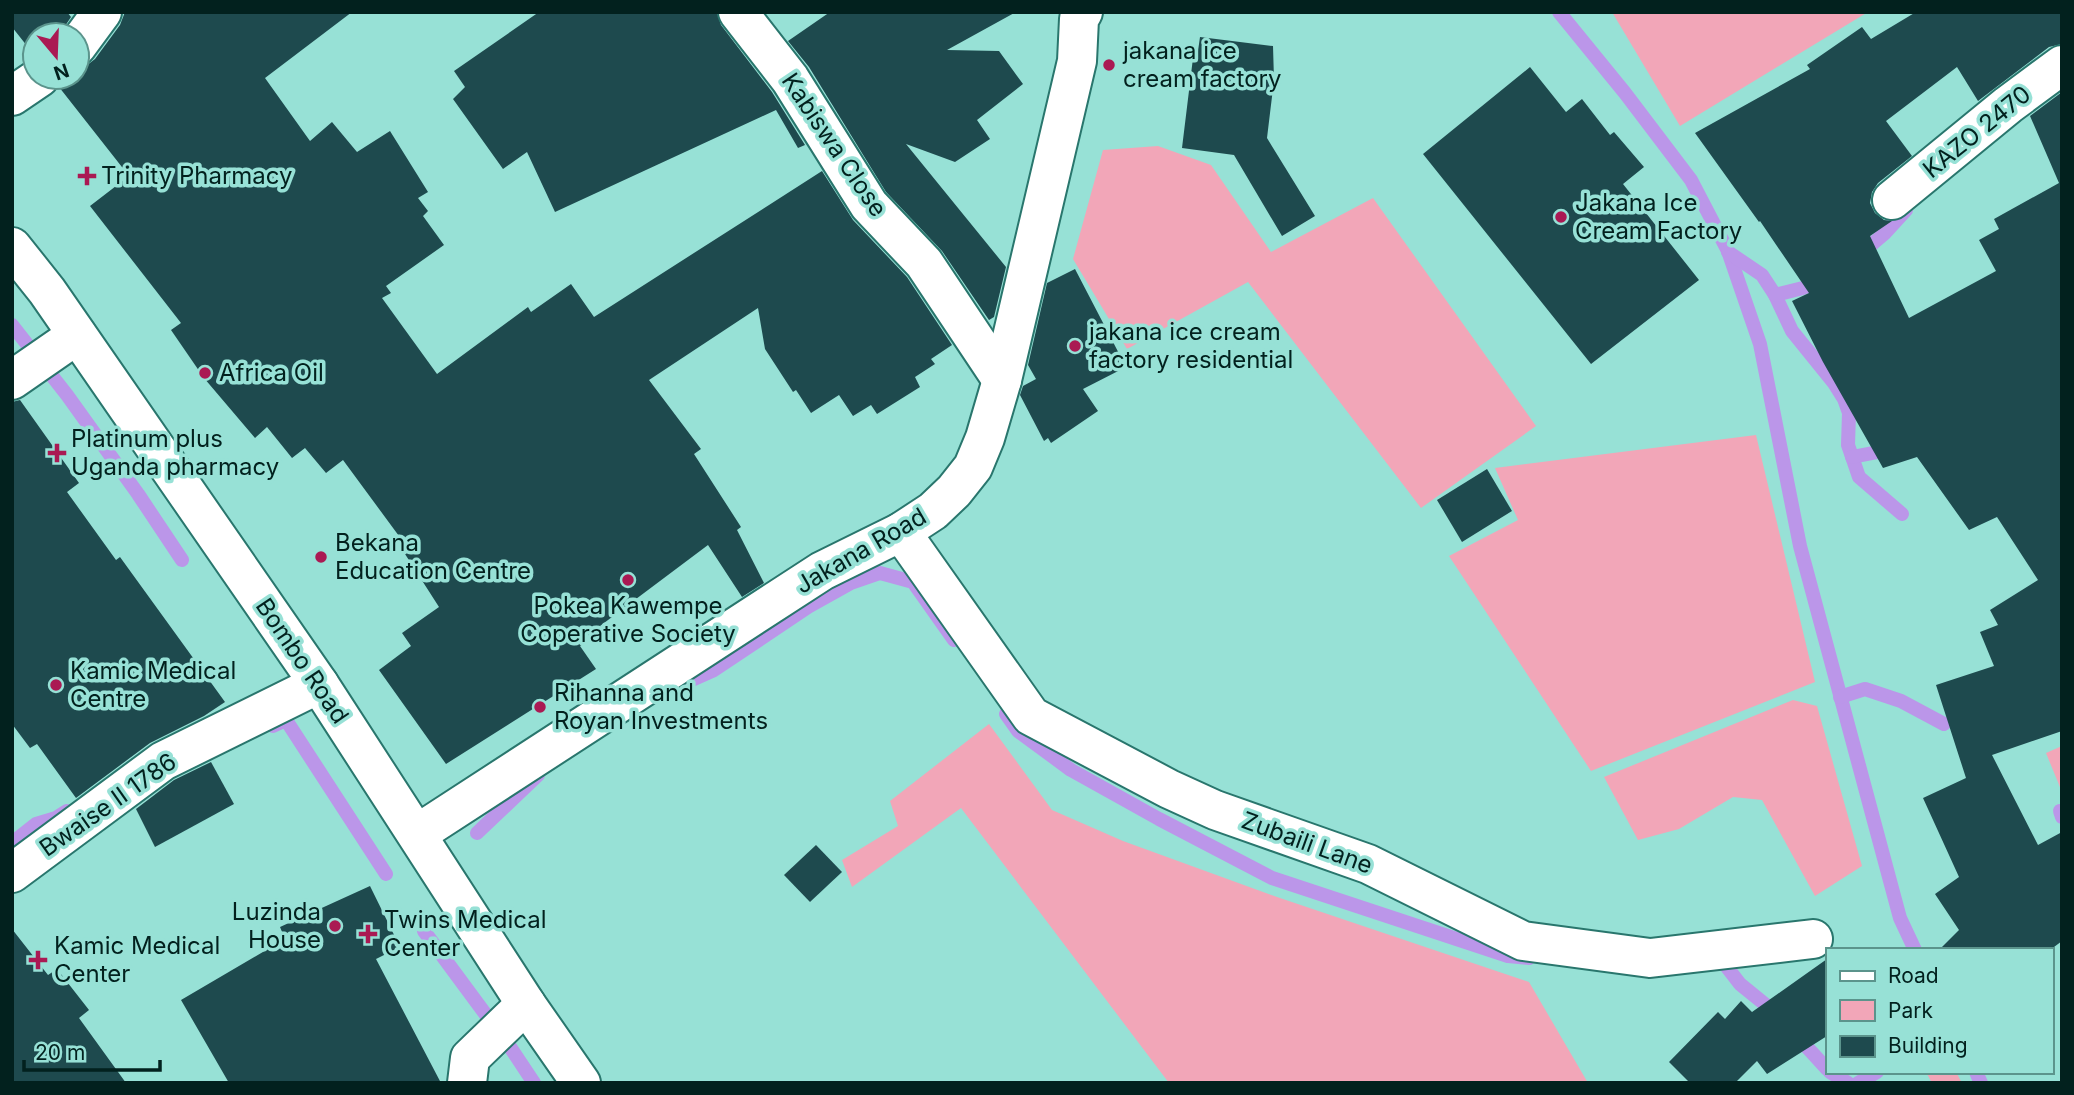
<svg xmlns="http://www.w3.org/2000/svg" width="2074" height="1095" viewBox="0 0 2074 1095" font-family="Inter,sans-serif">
<rect width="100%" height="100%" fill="#97e1d6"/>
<g fill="#f2a6b8">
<polygon points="1612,12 1868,12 1680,126"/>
<polygon points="1158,146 1211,165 1271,252 1373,198 1536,426 1421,508 1248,282 1127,349 1073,259 1103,150"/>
<polygon points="1756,435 1815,682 1591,771 1449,556 1518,520 1495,468"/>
<polygon points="1793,700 1817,706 1862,866 1815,896 1762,800 1733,797 1679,829 1638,840 1604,777"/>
<polygon points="989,724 1052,810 1123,841 1277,897 1529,982 1588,1083 1169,1083 961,808 852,887 842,860 898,826 890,801"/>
<polygon points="2062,746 2062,792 2046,753"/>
<polygon points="1926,1072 1956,1072 1962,1083 1932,1083"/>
</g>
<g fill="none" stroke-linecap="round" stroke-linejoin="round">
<g stroke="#bb96e9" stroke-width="14">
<polyline points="1559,12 1625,93 1691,180 1728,251 1760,344 1800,546 1900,918 1915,950"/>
<polyline points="1728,252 1762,275 1775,295 1792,331 1834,383 1844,399 1849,413 1848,445 1859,477 1902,514"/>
<polyline points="1859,255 1884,234 1906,210"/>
<polyline points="1775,295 1803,288 1822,279"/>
<polyline points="12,325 67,395 138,494 182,560"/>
<polyline points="1852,457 1878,452 1892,444"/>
<polyline points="669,690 714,670 808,607 851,583 880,573 913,582 954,640"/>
<polyline points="1840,697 1865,689 1901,701 1944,724"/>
<polyline points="1006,714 1018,731 1071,770 1159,819 1272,878 1508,956 1529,958"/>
<polyline points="273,726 286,720 386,874"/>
<polyline points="2060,811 2062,817"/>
<polyline points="477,833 538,775"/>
<polyline points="12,843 36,824 56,818 67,811"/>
<polyline points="424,931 489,1019"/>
<polyline points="1713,964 1723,962 1740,984 1777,1014"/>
<polyline points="1795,1034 1827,1069"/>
<polyline points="506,1041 534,1083"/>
<polyline points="1830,1072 1848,1083"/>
<polyline points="1976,1072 1981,1083"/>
<polyline points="1858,1083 1877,1072"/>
</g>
</g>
<g fill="#1e4a4e">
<polygon points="12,12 67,12 71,17 59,35 35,35 35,56 12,27"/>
<polygon points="125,12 352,12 265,78 310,141 332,122 357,152 390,131 428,192 418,198 428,211 423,216 444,245 386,286 391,293 382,298 437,374 528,307 531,312 571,284 594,317 822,171 853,220 907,277 952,345 931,359 935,364 915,377 920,387 877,414 871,405 853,416 839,395 811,413 796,390 793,392 765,349 758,308 649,380 701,449 694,454 741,527 737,530 764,583 742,597 708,545 600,626 602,630 580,646 596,669 446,764 379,670 411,646 402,633 439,607 405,554 410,551 343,460 326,473 305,448 292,458 267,427 255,438 204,378 171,330 181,323 90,206 129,176 59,87 62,77 77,77 77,67 86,66 95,59 120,25"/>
<polygon points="539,12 717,12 721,25 772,92 805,145 798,148 776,110 555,212 527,152 503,169 453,99 465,87 454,71"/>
<polygon points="830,12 1016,12 947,50 999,51 1023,84 977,120 990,139 955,162 906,144 1006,267 994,317 989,320 942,251 886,192 809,67 788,41"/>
<polygon points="1916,12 2062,12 2062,44 2049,47 1978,101 1957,67 1886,121 1912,156 1878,183 1872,192 1870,203 1875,213 1884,220 1892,221 1870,236 1909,318 1996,271 1979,240 1999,229 1994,219 2059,183 2030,116 2062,92 2062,731 1992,755 2038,845 2062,832 2062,941 2050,950 1939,950 1959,930 1935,894 1959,877 1923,798 1966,778 1936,685 1994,666 1980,632 1998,625 1990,610 2038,580 1997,517 1969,530 1917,457 1883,468 1823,362 1792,301 1809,293 1760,221 1759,222 1695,133 1810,69 1807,65 1862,27 1871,39"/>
<polygon points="1200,37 1273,46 1274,80 1267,138 1315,216 1282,236 1234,155 1182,148 1193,58 1197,58"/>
<polygon points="1530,67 1566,112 1582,99 1610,135 1614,132 1644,167 1623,184 1699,280 1591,364 1423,154"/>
<polygon points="1075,269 1126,367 1083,389 1098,411 1051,443 1048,438 1044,441 1020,395 1023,386 1036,379 1028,365 1047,283"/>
<polygon points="20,400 79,483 67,492 116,560 120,557 225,702 204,716 150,743 76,798 37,744 30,748 12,724 12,402"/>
<polygon points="1487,469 1512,511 1462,542 1437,500"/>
<polygon points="211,762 234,804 155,847 136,809 174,780"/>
<polygon points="816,845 842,872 810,902 784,875"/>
<polygon points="370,886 400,947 376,959 441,1083 229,1083 181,1000 285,939 280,927"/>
<polygon points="12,929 48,975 57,969 89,1010 79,1018 126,1083 12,1083"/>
<polygon points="1827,959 1827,1036 1767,1074 1757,1061 1735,1083 1690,1083 1669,1062 1718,1012 1725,1019 1741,1001 1752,1012"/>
</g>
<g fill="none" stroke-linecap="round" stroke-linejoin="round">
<defs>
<g id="street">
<polyline points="738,12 790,79 869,205 924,263 1002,380"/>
<polyline points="77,46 102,12"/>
<polyline points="12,96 40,77"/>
<polyline points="1892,200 2008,105 2062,65"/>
<polyline points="12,380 77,335"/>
<polyline points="901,532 1031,716 1169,789 1215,810 1368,864 1523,941 1650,958 1813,939"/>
<polyline points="417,834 822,571 901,532 933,511 954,491 973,467 985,438 1002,380 1077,61 1079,19 1083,12"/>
<polyline points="12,873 163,761 319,684"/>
<polyline points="467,1083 470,1058 526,1004"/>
</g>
<polyline id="primary" points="12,247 47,291 319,684 526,1004 581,1083"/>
</defs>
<use href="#street" stroke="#29766d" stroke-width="42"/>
<use href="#primary" stroke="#29766d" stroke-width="42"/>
<use href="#street" stroke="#fff" stroke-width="38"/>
<use href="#primary" stroke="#fff" stroke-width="38"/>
</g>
<g fill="#aa1953" stroke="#97e1d6" stroke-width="2.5">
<circle cx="1109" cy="65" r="7"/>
<path d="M83.5 165.5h7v7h7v7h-7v7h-7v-7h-7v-7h7z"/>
<circle cx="1561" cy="217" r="7"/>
<circle cx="1075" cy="346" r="7"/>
<circle cx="205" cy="373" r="7"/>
<path d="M53.5 442.5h7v7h7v7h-7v7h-7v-7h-7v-7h7z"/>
<circle cx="321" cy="557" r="7"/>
<circle cx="628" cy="580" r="7"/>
<circle cx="56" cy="685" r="7"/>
<circle cx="540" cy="707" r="7"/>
<circle cx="335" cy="926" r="7"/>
<path d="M364.5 923.5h7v7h7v7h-7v7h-7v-7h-7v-7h7z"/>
<path d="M34.5 949.5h7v7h7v7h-7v7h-7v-7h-7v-7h7z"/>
</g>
<g text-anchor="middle" stroke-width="7" stroke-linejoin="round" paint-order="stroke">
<g font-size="24" fill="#02211e" stroke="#97e1d6" text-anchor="start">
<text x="1123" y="59">jakana ice<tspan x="1123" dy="28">cream factory</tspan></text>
<text x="101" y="184">Trinity Pharmacy</text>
<text x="1575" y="211">Jakana Ice<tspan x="1575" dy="28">Cream Factory</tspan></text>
<text x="1089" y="340">jakana ice cream<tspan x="1089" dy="28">factory residential</tspan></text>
<text x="219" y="381">Africa Oil</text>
<text x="71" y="447">Platinum plus<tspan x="71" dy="28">Uganda pharmacy</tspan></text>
<text x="335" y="551">Bekana<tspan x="335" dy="28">Education Centre</tspan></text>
<text x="628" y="614" text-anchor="middle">Pokea Kawempe<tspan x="628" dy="28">Coperative Society</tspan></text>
<text x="70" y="679">Kamic Medical<tspan x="70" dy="28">Centre</tspan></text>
<text x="554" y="701">Rihanna and<tspan x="554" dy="28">Royan Investments</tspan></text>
<text x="321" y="920" text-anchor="end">Luzinda<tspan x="321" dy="28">House</tspan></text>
<text x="384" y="928">Twins Medical<tspan x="384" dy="28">Center</tspan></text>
<text x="54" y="954">Kamic Medical<tspan x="54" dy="28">Center</tspan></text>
</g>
<g font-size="24" fill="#02211e" stroke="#97e1d6">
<text transform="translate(1977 132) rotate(-39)" y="8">KAZO 2470</text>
<text transform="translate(834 145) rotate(56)" y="8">Kabiswa Close</text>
<text transform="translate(861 551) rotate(-30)" y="8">Jakana Road</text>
<text transform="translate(302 661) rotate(56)" y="8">Bombo Road</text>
<text transform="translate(108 805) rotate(-35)" y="8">Bwaise II 1786</text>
<text transform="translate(1307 843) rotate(20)" y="8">Zubaili Lane</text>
</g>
</g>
<rect width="2074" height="1095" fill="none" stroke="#02211e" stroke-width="28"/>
<rect x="1826" y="948" width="228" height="126" fill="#97e1d6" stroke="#5b948c" stroke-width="2"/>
<rect x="1840" y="971" width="35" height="10" fill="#ffffff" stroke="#5b948c" stroke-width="2"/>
<text x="1888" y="983" font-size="21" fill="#02211e">Road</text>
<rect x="1840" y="1000" width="35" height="21" fill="#f2a6b8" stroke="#5b948c" stroke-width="2"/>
<text x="1888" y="1018" font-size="21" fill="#02211e">Park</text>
<rect x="1840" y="1036" width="35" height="21" fill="#1e4a4e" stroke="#5b948c" stroke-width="2"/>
<text x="1888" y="1053" font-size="21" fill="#02211e">Building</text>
<g transform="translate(56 56) rotate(161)"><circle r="33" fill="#97e1d6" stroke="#5b948c" stroke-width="2"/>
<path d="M0-5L12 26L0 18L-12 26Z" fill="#aa1953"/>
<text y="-10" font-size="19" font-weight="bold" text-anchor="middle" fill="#02211e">N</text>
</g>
<path d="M24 1060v10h136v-10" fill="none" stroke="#02211e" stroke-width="3.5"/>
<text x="35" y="1060" font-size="21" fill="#02211e" stroke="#97e1d6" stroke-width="5" paint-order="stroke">20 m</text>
</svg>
